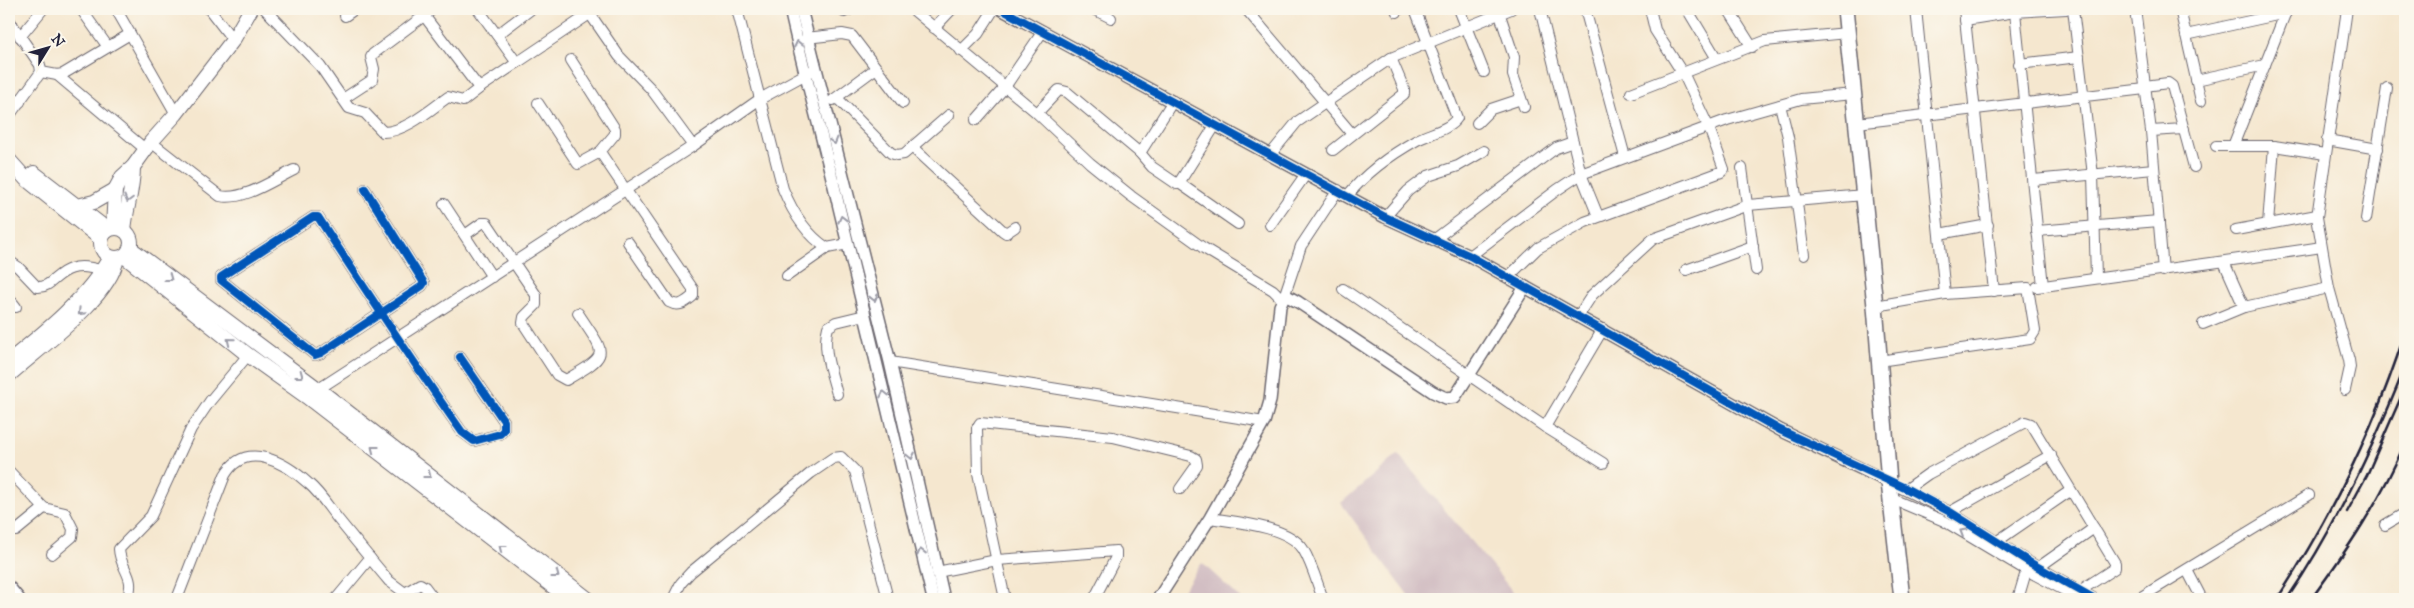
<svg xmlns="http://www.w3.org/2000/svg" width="2414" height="608" viewBox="0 0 2414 608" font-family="'IM FELL Great Primer',serif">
<rect width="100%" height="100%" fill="#fbf7ec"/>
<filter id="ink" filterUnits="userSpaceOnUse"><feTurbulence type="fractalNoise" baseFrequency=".02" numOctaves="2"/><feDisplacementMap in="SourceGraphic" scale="10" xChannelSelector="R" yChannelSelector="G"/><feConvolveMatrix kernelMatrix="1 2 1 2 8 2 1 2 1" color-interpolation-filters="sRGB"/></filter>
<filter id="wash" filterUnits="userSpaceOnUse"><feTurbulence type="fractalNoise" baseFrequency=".0096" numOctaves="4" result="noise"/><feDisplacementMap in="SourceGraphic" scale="20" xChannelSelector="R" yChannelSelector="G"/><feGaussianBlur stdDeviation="1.12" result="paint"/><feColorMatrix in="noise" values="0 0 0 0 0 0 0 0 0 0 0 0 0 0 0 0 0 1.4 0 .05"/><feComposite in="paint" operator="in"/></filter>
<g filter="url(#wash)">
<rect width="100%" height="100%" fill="#f5e7cf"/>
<g fill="#d2bec3">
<polygon points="1398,454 1519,599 1411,599 1341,503"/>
<polygon points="1202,563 1241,599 1177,599"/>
</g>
</g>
<g filter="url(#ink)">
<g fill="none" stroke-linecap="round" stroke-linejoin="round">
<defs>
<g id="minor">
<polyline points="81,9 108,47"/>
<polyline points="116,9 176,114"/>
<polyline points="209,9 233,40"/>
<path d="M265,9L320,66L349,108L365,113L383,132C405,132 430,110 448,97L463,101L481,87"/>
<polyline points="419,9 476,84 481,87 597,9"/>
<polyline points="478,9 517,63"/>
<path d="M737,9L783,189C792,211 807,235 827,248L848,244"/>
<polyline points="912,9 1037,113 1090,163 1131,196 1202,247 1273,290 1282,299"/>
<polyline points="1093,9 1111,18"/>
<polyline points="1246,9 1352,134"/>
<polyline points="1396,9 1397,12"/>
<polyline points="1459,9 1484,72"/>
<polyline points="1498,9 1514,57 1513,75 1524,107"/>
<polyline points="1540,9 1581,174 1598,216"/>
<polyline points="1585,9 1625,157"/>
<polyline points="1687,9 1717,59"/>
<polyline points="1728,9 1752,47"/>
<polyline points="1916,9 1945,294"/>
<polyline points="1964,9 1994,291"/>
<polyline points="2073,9 2093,175 2096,277"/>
<polyline points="2135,9 2151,131 2163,271"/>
<polyline points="2180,9 2201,101"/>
<polyline points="844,12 851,9"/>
<polyline points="590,14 619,56 651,89 693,146"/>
<polyline points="345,16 355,9"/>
<polyline points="9,20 40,65 41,72 9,116"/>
<polyline points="1965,20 2015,12"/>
<polyline points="934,28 952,9"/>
<polyline points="497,35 530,10"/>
<polyline points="2186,35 2286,13"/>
<polyline points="20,37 43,9"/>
<polyline points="806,38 842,34 852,36 903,103"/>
<polyline points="961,51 978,34 994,9"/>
<path d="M571,60L615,129V134L600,152L693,289V296C685,302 680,308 669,302L628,242"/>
<polyline points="2019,64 2079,57"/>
<polyline points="41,72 57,75 63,74 130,34"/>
<polyline points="57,75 145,149"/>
<polyline points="2196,80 2265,65"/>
<polyline points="2145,86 2168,83 2172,86 2194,167"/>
<polyline points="1631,93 1765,41 1847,33"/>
<polyline points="9,94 20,102"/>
<polyline points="837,98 891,153 897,155 904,154 949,115"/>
<polyline points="343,99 372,80 374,69 371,57 373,54 433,9"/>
<polyline points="833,100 875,69"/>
<polyline points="538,103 578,164 600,152"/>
<polyline points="1780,105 1788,137 1804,255"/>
<polyline points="1037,113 1059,90 1067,92 1140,153 1152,167 1177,184 1179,183 1216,124"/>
<polyline points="976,120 1005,87 1043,31"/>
<polyline points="1477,123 1491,109 1521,99"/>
<polyline points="1857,123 2145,89"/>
<polyline points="2151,131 2184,129"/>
<polyline points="2327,140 2378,149"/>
<path d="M151,142L220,196C244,201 273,180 294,170"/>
<polyline points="2216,146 2274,146 2325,154"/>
<polyline points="2233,146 2287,9"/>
<polyline points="912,147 1003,231 1006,233 1015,227"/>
<polyline points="1333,150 1404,94 1404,89 1391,58"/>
<polyline points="1140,153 1173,101"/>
<polyline points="1270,155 1297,122 1391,58 1511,9"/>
<polyline points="1742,168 1756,270"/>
<polyline points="2033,180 2154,169"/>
<polyline points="1179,183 1238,224"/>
<path d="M365,189L424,283L422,286L321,353L315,355L221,280V277L313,217H318C365,289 412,361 462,432L474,441L500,434L504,430V421L460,357"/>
<path d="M1348,195C1366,173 1392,154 1417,140C1430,133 1449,130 1457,118L1415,9"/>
<polyline points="444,204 492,277"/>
<polyline points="1385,217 1408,191 1428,176 1458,166 1484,151"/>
<polyline points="2366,219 2387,88"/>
<polyline points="2268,224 2274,146"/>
<polyline points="1270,225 1306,174"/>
<polyline points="2236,230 2317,215"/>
<polyline points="2037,231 2159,221"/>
<polyline points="1939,234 1988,225"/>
<path d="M465,235L482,223H487L536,295V305L524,317L523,323L557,375L566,380C612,353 606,356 578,313"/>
<polyline points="1435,239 1556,148 1573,142"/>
<polyline points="1470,256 1557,190 1581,174 1727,120 1801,99 1853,94"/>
<path d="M9,261L18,267L37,287C57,289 58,256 102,271"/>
<polyline points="2224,262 2244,307"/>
<polyline points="1686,270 1753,246"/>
<polyline points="787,276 827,248"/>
<polyline points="1508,277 1538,248 1585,222 1721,172 1724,169 1709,128 1685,77 1655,30 1650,9"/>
<polyline points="2043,286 2015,12 2066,9"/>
<path d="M2037,287C2132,273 2226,262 2321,247"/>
<polyline points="1343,289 1545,427 1603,329"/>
<polyline points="1284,297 1301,246 1338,190"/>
<polyline points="9,298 16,307"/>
<polyline points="1875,306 1945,294 2028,288 2035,331 2030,339 1879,361"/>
<polyline points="1579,315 1592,295 1653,239 1748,205 1864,195"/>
<polyline points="2203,324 2244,307 2329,288"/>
<polyline points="890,362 1264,422"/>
<polyline points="2345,390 2350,367 2349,360 2329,288 2317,217 2347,9"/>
<polyline points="314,392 693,146 760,99 815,69"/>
<path d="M837,394C831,372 822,349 828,327L836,322L865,315"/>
<polyline points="1545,427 1603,463"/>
<polyline points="9,471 44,508 65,513 73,529 72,537 52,554"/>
<polyline points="1889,482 1950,512 2029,562 2095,599"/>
<polyline points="1907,489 1928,474 2025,422 2031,424 2115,563 2115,568 2081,590"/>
<polyline points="1890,498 1944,521 2026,570 2081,599"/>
<polyline points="1950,512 2051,455"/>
<path d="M1210,518C1235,522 1288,526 1303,549C1312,564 1317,583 1323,599"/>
<polyline points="2385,525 2400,516 2405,515"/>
<polyline points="16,531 44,508"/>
<polyline points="1996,542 2070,491"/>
<polyline points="2039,567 2094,528"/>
<polyline points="2187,570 2202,599"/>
<polyline points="937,572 997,560 1116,551 1116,557 1094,599"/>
<path d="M127,599C137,576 120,570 119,549L151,516L191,429L210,401L248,355"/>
<path d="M177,599L225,475C246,439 286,463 309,484C320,493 329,508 338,519C355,540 372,561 389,581L405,593L420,584L425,587L434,599"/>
<polyline points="336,599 370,558"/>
<polyline points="677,599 675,595 681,583 691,572 811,473 833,458 841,457 855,471 888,599"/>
<polyline points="1005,599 978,474 977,428 980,423 1113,437 1191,456 1196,459 1197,465 1180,489"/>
<polyline points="2018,599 2028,565"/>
<polyline points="2138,599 2309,495"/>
</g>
<g id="tertiary">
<path d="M790,9C804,74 823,138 838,203C870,335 901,467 933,599"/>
<polyline points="801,9 890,362 944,599"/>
<polyline points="1001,9 1385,217 1470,256 1780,430 1889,482"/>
<polyline points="9,587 19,599"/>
<polyline points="1158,599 1210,518 1264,422 1270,401 1280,306 1284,297 1287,296 1298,302 1433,392 1446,398 1455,397 1525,287"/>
</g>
<g id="secondary">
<polyline points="9,160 26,179 101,239"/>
<polyline points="34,173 108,230"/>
<polyline points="77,206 94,202 115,190"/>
<circle cx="116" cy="243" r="15"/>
<polyline points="113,228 115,190 122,177 133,167 151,142 176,114 233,40 251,9"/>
<path d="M124,230C126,209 133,189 133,167"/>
<polyline points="130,248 318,389 588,599"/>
<polyline points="124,256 248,355 307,397 569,599"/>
<path d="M9,361C44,333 89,297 110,257"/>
<path d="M9,375C39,348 110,298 117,258"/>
</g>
<polyline id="primary" points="1845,9 1875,306 1889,482 1902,599"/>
</defs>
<use href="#minor" stroke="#6c676f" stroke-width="12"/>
<use href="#tertiary" stroke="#6c676f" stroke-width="14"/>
<use href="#secondary" stroke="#6c676f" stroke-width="16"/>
<use href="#primary" stroke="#6c676f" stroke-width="18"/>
<use href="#minor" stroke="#fff" stroke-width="10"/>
<use href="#tertiary" stroke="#fff" stroke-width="11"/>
<use href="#secondary" stroke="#fff" stroke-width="14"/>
<use href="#primary" stroke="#fff" stroke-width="15"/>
<g stroke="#22223b" stroke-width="2.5">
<polyline points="2347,512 2367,475 2405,388"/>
<path d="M2277,599C2331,517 2375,427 2405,333"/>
<path d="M2287,599C2336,527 2373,448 2405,367"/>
<path d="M2311,599C2348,549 2380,501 2405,443"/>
</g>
<defs>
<g id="cycleway">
<polyline points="1001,9 1385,217 1470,256 1780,430 1907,489 1950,512 2029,562 2095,599"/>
<path d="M365,189L424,283L422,286L321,353L315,355L221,280V277L313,217H318C365,289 412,361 462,432L474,441L500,434L504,430V421L460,357"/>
</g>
</defs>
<use href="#cycleway" stroke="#fbf7ec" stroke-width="11"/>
<use href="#cycleway" stroke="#0057b8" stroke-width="8"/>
</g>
<defs><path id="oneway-chevron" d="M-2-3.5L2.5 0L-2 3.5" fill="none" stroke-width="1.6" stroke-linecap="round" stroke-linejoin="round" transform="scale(1.25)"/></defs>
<g stroke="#9c9ca7">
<use href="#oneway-chevron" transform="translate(798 44) rotate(-102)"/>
<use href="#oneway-chevron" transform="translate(834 141) rotate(75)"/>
<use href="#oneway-chevron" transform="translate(128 199) rotate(105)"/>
<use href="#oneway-chevron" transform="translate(842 219) rotate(-104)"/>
<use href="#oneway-chevron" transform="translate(169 278) rotate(37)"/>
<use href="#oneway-chevron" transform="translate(874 298) rotate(76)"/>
<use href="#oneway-chevron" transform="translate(81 312) rotate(134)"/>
<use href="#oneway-chevron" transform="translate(230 341) rotate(-141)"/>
<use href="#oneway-chevron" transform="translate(300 375) rotate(37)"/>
<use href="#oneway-chevron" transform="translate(884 394) rotate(-103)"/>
<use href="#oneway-chevron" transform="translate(374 449) rotate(-142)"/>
<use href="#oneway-chevron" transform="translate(911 456) rotate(77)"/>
<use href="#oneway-chevron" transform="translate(428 475) rotate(38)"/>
<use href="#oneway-chevron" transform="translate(1963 532) rotate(-149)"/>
<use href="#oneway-chevron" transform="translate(502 548) rotate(-142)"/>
<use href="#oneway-chevron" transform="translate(921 552) rotate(-104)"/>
<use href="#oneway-chevron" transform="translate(556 575) rotate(37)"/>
</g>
</g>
<rect width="2414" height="608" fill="none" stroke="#fbf7ec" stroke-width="30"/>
<g transform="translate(48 48) rotate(53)" stroke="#fbf7ec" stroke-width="4" paint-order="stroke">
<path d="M0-4L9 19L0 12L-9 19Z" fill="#22223b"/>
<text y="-8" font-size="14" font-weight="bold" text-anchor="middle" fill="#22223b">N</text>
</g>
</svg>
